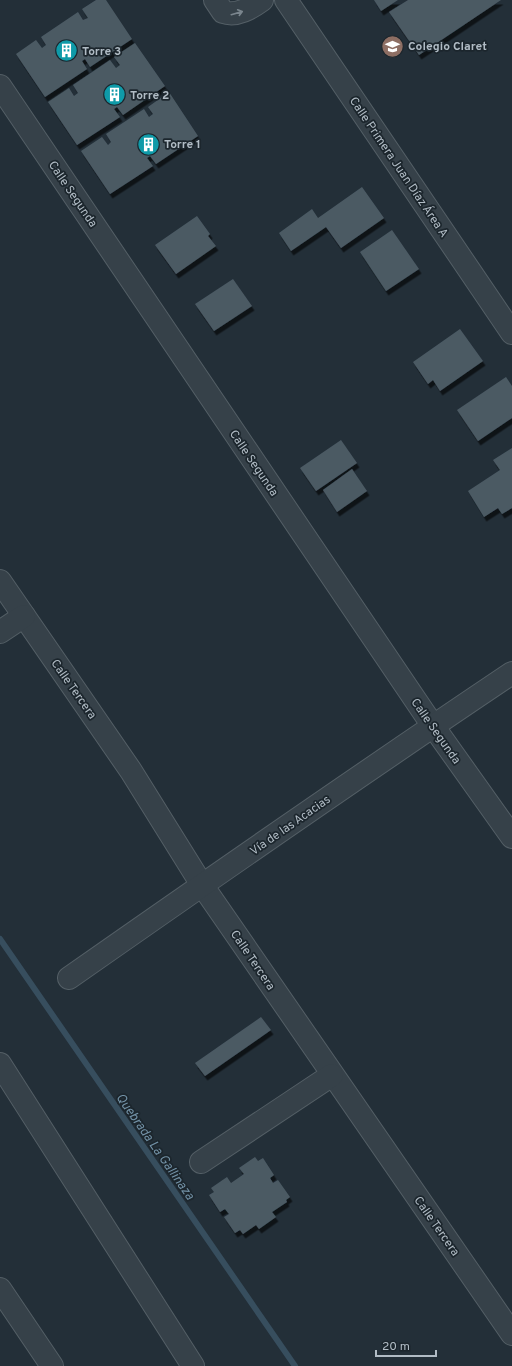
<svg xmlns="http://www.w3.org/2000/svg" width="512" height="1366" viewBox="0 0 512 1366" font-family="Overpass,sans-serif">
<defs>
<filter id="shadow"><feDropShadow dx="2.5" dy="4.5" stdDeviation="0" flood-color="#0009"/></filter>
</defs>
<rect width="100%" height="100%" fill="#232f38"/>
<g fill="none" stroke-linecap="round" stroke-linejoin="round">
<polyline stroke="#374e5e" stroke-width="6" points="0,939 295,1366"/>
</g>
<g fill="#4b5a64" filter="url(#shadow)">
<polygon points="96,0 106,0 132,39 90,67 85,59 82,61 87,69 45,97 16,54 36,40 42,48 46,45 41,37 78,12 83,20 88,18 82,9"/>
<polygon points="374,0 398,0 381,11"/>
<polygon points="408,0 501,0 419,55 389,12"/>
<polygon points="135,43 165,86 123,115 117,107 114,109 120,117 77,145 48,102 69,88 74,96 78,93 73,85 110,60 116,68 120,65 114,57"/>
<polygon points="169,92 198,136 156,164 150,156 147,158 153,166 110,194 81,151 102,137 108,145 111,142 106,134 144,109 149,117 153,114 148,107"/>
<polygon points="362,187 384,218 341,248 326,227 291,251 279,233 312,209 318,218"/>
<polygon points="197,216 210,234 208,236 216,246 176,274 155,245"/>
<polygon points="392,230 419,269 386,291 360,252"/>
<polygon points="233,279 252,306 214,331 195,304"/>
<polygon points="460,329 483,361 440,391 433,380 428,384 413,362"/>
<polygon points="506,377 512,386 512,418 478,441 457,410"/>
<polygon points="341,440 357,463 316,491 300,468"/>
<polygon points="512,448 512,508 502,514 498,508 484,517 468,491 500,470 493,460"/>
<polygon points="352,469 367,491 337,512 323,490"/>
<polygon points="261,1017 271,1030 205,1076 195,1063"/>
<polygon points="255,1157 258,1161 263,1158 274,1175 270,1178 273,1183 278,1180 290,1197 286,1200 287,1202 272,1212 276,1217 259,1229 256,1225 243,1234 240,1230 235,1233 224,1217 229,1214 225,1209 220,1212 209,1195 214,1192 211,1188 227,1177 231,1183 244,1174 239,1168"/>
</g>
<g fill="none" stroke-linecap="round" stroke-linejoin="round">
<defs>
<g id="minor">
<path d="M215,0L223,12C237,17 251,8 262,0"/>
<polyline points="286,0 512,333"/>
<polyline points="0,86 433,726 512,837"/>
<polyline points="0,581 131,771 202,885 512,1334"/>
<polyline points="0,632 24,616"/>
<path d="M69,978C216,875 363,773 512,673"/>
<polyline points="0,1064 193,1366"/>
<polyline points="201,1162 332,1075"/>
<polyline points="0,1289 52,1366"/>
</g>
</defs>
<use href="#minor" stroke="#545f66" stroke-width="24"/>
<use href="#minor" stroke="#364149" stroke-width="22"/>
</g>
<defs><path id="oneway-shaft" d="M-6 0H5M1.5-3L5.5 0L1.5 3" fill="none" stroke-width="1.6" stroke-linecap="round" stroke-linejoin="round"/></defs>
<use stroke="#7a858d" href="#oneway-shaft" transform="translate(237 13) rotate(-16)"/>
<defs>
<symbol id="school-disc" viewBox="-11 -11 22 22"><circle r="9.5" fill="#8d6e63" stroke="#1c262d"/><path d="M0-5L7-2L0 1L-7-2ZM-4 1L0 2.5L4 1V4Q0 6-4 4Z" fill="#fff"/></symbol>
<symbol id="building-disc" viewBox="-11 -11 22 22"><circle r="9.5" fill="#0f9aa8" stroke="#1c262d"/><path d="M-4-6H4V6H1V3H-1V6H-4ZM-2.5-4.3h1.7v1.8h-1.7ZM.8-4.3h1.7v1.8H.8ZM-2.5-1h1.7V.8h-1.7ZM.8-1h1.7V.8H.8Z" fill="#fff"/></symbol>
</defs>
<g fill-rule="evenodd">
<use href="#school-disc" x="380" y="34" width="25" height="25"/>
<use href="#building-disc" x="54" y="38" width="25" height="25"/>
<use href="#building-disc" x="102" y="82" width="25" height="25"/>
<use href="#building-disc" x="136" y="132" width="25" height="25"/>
</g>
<g text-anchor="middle" stroke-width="3.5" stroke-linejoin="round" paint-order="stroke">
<g font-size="12" font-weight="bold" fill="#b1bcc5" stroke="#1c262d" text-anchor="start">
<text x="408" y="50">Colegio Claret</text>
<text x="82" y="55">Torre 3</text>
<text x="130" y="99">Torre 2</text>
<text x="164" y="148">Torre 1</text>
</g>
<g font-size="12" fill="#b1bcc5" stroke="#1c262d">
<text transform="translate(399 167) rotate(56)" y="4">Calle Primera Juan Díaz Área A</text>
<text transform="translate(73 194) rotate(56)" y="4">Calle Segunda</text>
<text transform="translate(254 463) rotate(56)" y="4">Calle Segunda</text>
<text transform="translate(74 689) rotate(55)" y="4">Calle Tercera</text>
<text transform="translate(436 731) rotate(55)" y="4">Calle Segunda</text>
<text transform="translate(290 825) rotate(-35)" y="4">Vía de las Acacias</text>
<text transform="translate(253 960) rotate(56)" y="4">Calle Tercera</text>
<text transform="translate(437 1226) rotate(55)" y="4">Calle Tercera</text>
</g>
<g font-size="13" font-style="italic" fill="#7392a7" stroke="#1c262d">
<text transform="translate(156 1146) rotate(55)" y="5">Quebrada La Gallinaza</text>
</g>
</g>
<path d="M376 1350v6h60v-6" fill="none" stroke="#b1bcc5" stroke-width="2"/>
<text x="382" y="1350" font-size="12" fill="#b1bcc5" stroke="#1c262d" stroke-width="3" paint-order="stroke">20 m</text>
</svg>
